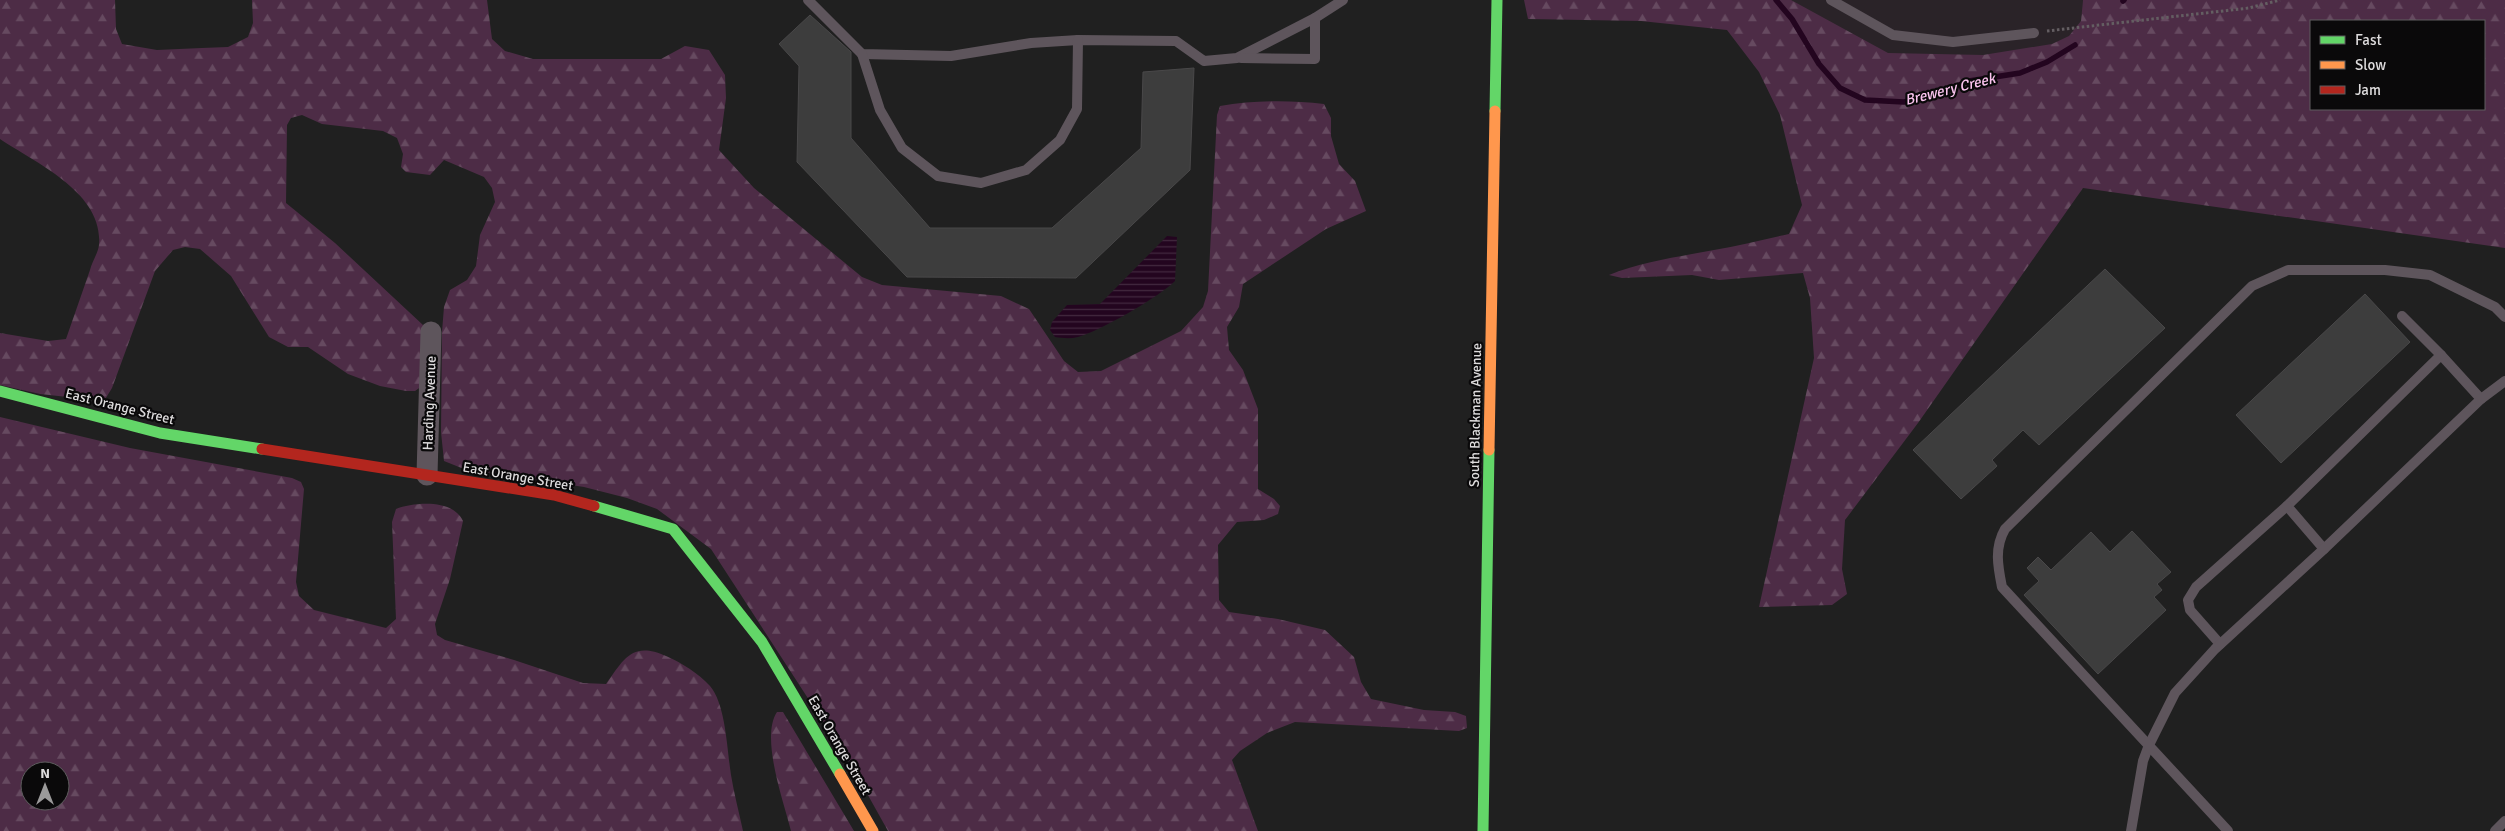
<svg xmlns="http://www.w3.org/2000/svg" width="2505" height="831" viewBox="0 0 2505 831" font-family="Signika,sans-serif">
<defs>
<pattern id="forest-firs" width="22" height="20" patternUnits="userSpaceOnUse" patternTransform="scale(1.25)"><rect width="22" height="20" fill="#4d2c46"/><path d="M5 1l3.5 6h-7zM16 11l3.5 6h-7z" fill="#664a60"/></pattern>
<pattern id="water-rules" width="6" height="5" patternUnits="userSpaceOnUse" patternTransform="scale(1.25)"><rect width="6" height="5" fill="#23051f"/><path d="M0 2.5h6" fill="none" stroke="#42293f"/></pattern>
</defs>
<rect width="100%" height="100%" fill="#202020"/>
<polygon fill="#2a2328" points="1781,0 2083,0 2075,78 1888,73"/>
<g fill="url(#forest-firs)" fill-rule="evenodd">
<path d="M0,0H115L116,29L122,44L157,50L202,48L228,47L248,37L253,23L252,0H487L492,39L505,51L533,59H661L685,46L709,50L725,75L726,98L719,150L754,188L862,277L882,285L1001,296L1029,309L1064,361L1078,372L1101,371L1181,331L1203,307L1208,291L1217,115L1220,106C1253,100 1291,100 1324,104L1331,118V136L1339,164L1355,181L1366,211L1326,229L1243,284L1239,307L1227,327L1229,350L1243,370L1258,409V489L1274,499L1280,506L1278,514L1264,520L1237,522L1218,545L1219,600L1229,612L1278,619L1325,630L1354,657L1361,682L1371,699L1424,710L1455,712L1466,716L1467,728L1459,731L1295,722L1267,733L1240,751L1232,760L1258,831H888L850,763L711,549L657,509L627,498L584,487L464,469L444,461L441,432L442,332L444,307L450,290L467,280L476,266L480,235L495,202L492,188L484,177L444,160L430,175L406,172L401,167L403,154L397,138L383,131L322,124L302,115L291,118L287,125L286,203L335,243L423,325L426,348L422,386L415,391H406L380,386L348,374L308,347H288L269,337L231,276L200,249L185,247L173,250L155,271L112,388L104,401L40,394L0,385V333L48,341L66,339C74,316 82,293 90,270C92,262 98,253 99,245C104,193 36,163 0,139Z"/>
<path d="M1524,0H1791L1888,53L1983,55L2052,44L2069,36L2081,21L2083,0H2505V248L2083,188L1918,423L1845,520L1842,569L1847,594L1832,605L1759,607L1814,358L1810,298L1803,273L1719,280L1692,275L1622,278L1609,275C1644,261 1678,257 1714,250C1739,246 1764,239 1789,234L1802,205L1780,115L1759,72L1727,30L1641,21L1528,19ZM2484,21V109H2311V21Z"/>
<path d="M0,417L130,448L292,478L301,482L304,489L296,582L299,596L314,610L386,628L396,619L392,522L396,509C415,502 453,499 463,521L450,579L435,624L437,635L445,640L514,660L583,683L606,684C624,659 632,641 666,656C682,663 698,673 710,686C726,705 727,750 731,775C734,794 739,812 743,831H0ZM30,771H60V801H30Z"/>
<path d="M777,712H783L854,831H791C784,802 760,738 777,712Z"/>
</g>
<path fill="url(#water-rules)" d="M1167,236L1177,237L1175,281C1159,297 1100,331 1078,337C1070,339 1062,338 1055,337L1050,330L1052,322L1067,305L1100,304Z"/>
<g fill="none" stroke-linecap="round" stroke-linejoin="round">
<g stroke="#23051f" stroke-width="5.5">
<polyline points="1776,0 1792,19 1819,64 1840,88 1865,100 1904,102 1928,97 1969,81 2020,73 2047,62 2075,45"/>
<polyline points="2123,1 2124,0"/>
</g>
</g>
<g fill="#3d3d3d" stroke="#494849">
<polygon points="810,15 851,52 851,138 930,228 1052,228 1141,148 1143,72 1194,68 1190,170 1076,278 907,277 797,162 799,66 779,44"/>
<polygon points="2105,269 2165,328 2039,445 2023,430 1992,460 1997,466 1961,499 1913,450"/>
<polygon points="2365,294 2410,342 2281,463 2236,415"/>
<polygon points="2132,531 2171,572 2157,584 2162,590 2154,597 2166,610 2098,674 2024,595 2039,581 2027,568 2038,557 2051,570 2091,532 2110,552"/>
</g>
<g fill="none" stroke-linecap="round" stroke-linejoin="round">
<polyline stroke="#645e62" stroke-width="3" stroke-dasharray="2.5 2.5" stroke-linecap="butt" points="2047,31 2249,8 2280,0"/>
<g stroke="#5e555c" stroke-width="10">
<polyline points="808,0 862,54 951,56 1031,43 1078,40 1176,41 1204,61 1237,58 1315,18 1343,0"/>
<polyline points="1831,0 1893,35 1953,42 2034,33"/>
<polyline points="862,54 880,110 902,148 938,176 981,183 1026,170 1060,140 1077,109 1078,40"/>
<polyline points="1241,58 1315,59 1315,18"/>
<polyline points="2402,316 2441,355"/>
<polyline points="2324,549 2287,506 2441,355 2481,399"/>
<polyline points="2220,644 2190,610 2188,600 2196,587 2287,506"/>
<polyline points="2131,831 2143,761 2149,745 2175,693 2215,649 2324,549 2481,399 2505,381"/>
<path d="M2228,831L2002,587C1998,567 1994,548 2005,529L2252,286L2288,270H2385L2430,275L2495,307L2505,317"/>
<polyline points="2495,831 2505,821"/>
</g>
<polyline stroke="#5e555c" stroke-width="21" points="427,475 431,332"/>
<g stroke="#63d668" stroke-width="11">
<polyline points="1495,111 1497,0"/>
<polyline points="0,391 160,433 262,449"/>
<polyline points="594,506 673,529 762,642 840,774"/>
<polyline points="1483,831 1489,450"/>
</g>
<g stroke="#ff974d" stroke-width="11">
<polyline points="1489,450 1495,111"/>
<polyline points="840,774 873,831"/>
</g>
<polyline stroke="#b3261e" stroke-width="11" points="262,449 554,495 594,506"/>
</g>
<g text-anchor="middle" stroke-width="4.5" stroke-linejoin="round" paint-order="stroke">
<g font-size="14" fill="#dddbdc" stroke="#0a090a">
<text transform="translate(429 403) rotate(-88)" y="5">Harding Avenue</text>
<text transform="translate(120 406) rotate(14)" y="5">East Orange Street</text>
<text transform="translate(1475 415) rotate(-89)" y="5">South Blackman Avenue</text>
<text transform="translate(518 476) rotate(10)" y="5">East Orange Street</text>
<text transform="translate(840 745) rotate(60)" y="5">East Orange Street</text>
</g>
<g font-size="15" font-style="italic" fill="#fbc4ef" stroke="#0a090a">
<text transform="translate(1950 89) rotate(-14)" y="5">Brewery Creek</text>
</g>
</g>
<rect x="2310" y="20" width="175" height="90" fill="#0a090a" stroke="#5e5d5e"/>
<rect x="2320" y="36" width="25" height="8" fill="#63d668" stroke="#5e5d5e"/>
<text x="2355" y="45" font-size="15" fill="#dddbdc">Fast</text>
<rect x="2320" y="61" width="25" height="8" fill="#ff974d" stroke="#5e5d5e"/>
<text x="2355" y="70" font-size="15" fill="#dddbdc">Slow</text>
<rect x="2320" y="86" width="25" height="8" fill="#b3261e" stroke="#5e5d5e"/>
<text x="2355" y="95" font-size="15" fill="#dddbdc">Jam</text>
<g transform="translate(45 786)"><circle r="24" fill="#0a090a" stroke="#5e5d5e"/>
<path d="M0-4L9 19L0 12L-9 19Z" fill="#9b9a9a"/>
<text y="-8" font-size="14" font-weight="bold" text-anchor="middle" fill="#dddbdc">N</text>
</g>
</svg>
